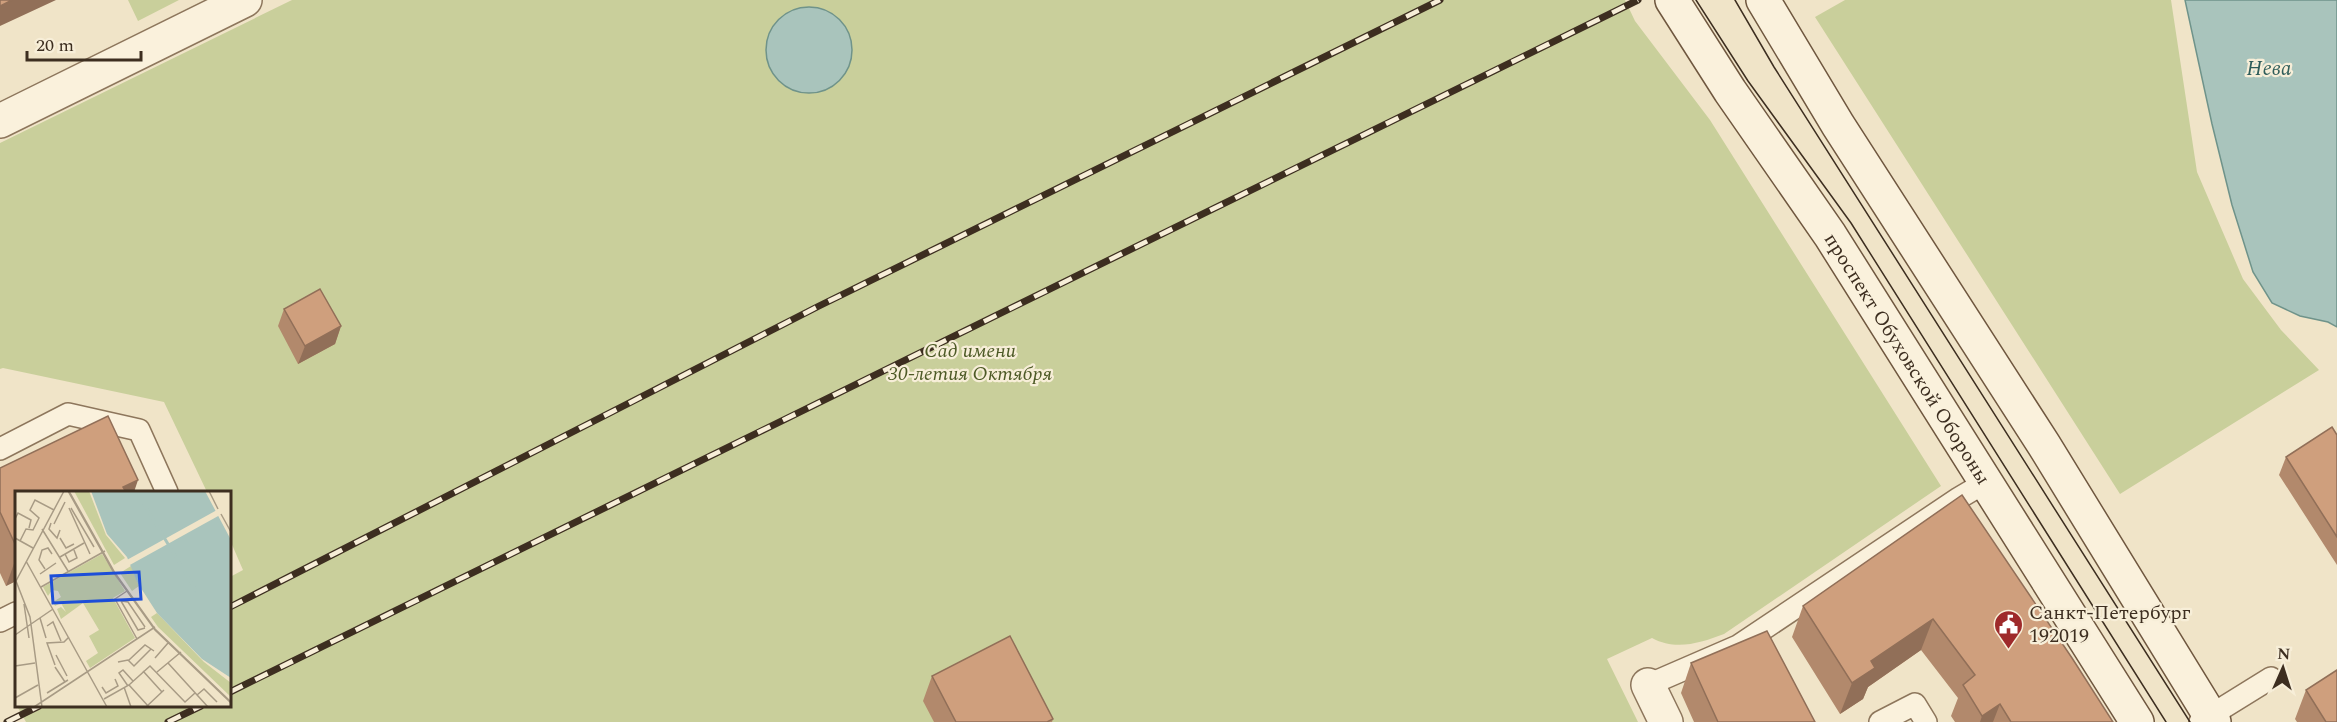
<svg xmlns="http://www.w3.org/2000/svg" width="2337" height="722" font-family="Spectral,serif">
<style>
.green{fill:#c9cf9b}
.water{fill:#a9c4bc;stroke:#6f938a;stroke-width:1.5}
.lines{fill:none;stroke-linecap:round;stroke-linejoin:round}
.lane-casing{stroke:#8d765c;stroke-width:24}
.street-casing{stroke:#8d765c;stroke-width:36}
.secondary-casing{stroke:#6f573f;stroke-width:36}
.lane{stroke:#faf1dc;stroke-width:21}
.street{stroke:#faf1dc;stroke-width:33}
.secondary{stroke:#faf1dc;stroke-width:33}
.tram{stroke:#3d2e20;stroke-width:1.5}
.rail-casing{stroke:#3d2e20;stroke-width:7}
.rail{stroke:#f7eed8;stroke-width:4.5;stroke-dasharray:14;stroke-linecap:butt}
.wall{fill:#b2896c}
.shaded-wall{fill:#916f58}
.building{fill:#cf9f7d;stroke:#916f58;stroke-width:1.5}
.labels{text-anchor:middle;stroke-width:4.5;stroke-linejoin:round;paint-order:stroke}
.park-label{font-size:20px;font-style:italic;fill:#4d5a26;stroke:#f7eed8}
.street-label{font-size:20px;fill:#3d2e20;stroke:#f7eed8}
.poi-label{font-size:20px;fill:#3d2e20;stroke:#f7eed8;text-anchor:start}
.water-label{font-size:21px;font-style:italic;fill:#2f5d5a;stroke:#f7eed8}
.inset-river{fill:none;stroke:#a9c4bc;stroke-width:3}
.inset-road{fill:none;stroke:#a89b85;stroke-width:1.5}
.view{fill:#1d4ed8;fill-opacity:0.15;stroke:#1d4ed8;stroke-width:3}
.inset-edge{fill:none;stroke:#3d2e20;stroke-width:3}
</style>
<rect width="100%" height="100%" fill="#f0e4c8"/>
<path class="green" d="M128,0H179L138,21Z
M292,0H1625L1635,21L1710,120L1941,486L1724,634C1700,643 1676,651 1652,638L1607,659L1638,722H26L17,706H230V577L243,570L230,540V492H207L164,402L3,368L0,369V143Z
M1845,0H2171L2197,172L2243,279L2281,330L2319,370L2120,494L1815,17Z"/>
<path class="water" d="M2185,0H2337V327L2328,322L2300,316L2272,303L2253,272L2232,205L2212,124Z
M766 50a43 43 0 1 1 86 0a43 43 0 1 1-86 0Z"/>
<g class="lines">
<defs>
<path id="lane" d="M0,449L68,414L139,430L167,492
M0,621L16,613
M1648,685L1738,646L1959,498L1986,482
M1880,722L1915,704L1926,722
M2200,722L2271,678"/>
<path id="street" d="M0,121L245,0
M1648,685L1666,722"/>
<g id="secondary">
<path id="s1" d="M1672,0L1730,91L1830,235L2137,722"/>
<path d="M1763,0L1838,125L2044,445L2214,722"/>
</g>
</defs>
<use href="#lane" class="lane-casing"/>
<use href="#street" class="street-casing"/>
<use href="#secondary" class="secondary-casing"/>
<use href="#lane" class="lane"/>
<use href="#street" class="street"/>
<use href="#secondary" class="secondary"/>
<path class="tram" d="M1696,0L1748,81L1851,223L2166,722
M1735,0L1774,67L2190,722"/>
<defs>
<path id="rail" d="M230,607L819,306L1440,0
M230,692L1638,0
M7,722L39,706
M168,722L201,706"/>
</defs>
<use href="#rail" class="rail-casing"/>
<use href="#rail" class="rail"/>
</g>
<path class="wall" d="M284,309L341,326L335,344L298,364L278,326Z
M2337,435V565L2279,475L2286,457Z
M0,468L16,492V581L6,586L0,573Z
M1962,495L2113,722H1955L1951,716L1958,698L1921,650L1868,687L1863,699L1840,714L1792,637L1803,606Z
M1691,663L1815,722H1694L1681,693Z
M932,676L1053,719L1052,722H934L923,701Z
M2306,690L2337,722H2297L2295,719Z"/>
<path class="shaded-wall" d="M12,0H56L0,26V6Z
M341,326L335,344L298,364L305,346Z
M138,480L134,492H122L123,487Z
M16,558V581L6,586Z
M1933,619L1921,650L1868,687L1863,699L1840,714L1852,683L1871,661Z
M2000,704L1993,722H1980L1982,716Z"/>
<path class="building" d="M0,0H12L0,6Z
M320,289L341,326L305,346L284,309Z
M108,416L138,480L123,487L126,492H16V546L0,512V468Z
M2332,427L2337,435V537L2286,457Z
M1962,495L2072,658L2113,722H2011L2000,704L1982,716L1963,685L1975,675L1933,619L1871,661L1875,668L1852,683L1803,606Z
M1767,631L1815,722H1718L1691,663Z
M1010,636L1053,719L1047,722H956L932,676Z
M2337,670V722H2326L2306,690Z"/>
<defs>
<symbol id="civic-pin" viewBox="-11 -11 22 30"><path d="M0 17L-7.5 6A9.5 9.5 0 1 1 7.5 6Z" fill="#9e2a2b" stroke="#f7eed8"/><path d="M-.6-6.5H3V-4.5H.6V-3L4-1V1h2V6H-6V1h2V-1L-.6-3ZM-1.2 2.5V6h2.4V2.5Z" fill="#fff"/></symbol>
</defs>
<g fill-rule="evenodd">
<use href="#civic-pin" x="1992" y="608" width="33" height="45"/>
</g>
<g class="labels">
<g class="park-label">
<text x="970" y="357">Сад имени<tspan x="970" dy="23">30-летия Октября</tspan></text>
</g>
<g class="street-label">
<text dy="7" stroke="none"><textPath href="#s1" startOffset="429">проспект Обуховской Обороны</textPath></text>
</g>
<g class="poi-label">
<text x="2029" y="619">Санкт-Петербург<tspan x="2029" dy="23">192019</tspan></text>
</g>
<g class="water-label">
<text x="2269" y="75">Нева</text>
</g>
</g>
<g transform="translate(15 491)">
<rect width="216" height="216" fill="#f0e4c8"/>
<path d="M59,0H74L91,44L110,67L99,74ZM87,63L110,100L98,107L120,147L75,177L71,170L83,162L74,145L84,139L68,112L46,128L42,118L46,116L51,121L46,112L40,115L38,111L46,106L43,100L37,99L33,105L28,96ZM116,75L124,95L117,100L105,82ZM142,122L189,171L216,192V206L143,136L136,126Z" fill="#c9cf9b"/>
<path d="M76,0H190L216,49V187L187,168L142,122L122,91L112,66L92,43Z" fill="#a9c4bc"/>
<path d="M202,19L205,24L113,75L110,70Z" fill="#f0e4c8"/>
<path class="inset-river" d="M121,0L182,101L216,135"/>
<path class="inset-road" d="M53,0L99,82L140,139L216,212M54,0L100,82L140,138L216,211M194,0L203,18M54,17L75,63M56,17L79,56M206,23L216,41M0,28L3,22L16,29L14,37M36,32L34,38L42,47L45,39M39,33L50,11M27,38L53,80M0,47L18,57M45,47L51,57L59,53M5,50L11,38L18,39L24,27L15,19L20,9L39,19M50,63L54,71L62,67L59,59M45,66L69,52M11,70L92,216M30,78L24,69L27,59L33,57L37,63M25,83L41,72M26,96L90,60M112,100L100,108L122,148M106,110L123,139L130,137M106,110L113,111L130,136M9,113L14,147M25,127L31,147M32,135L38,131L46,150M0,144L38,118M41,164L52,185M140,167L153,152M114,169L130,154L139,160M103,171L113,169L119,175L136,158M153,172L193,216M40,174L32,152L49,151L54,146M0,175L20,172M40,176L50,191M128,180L147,201M142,181L166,161M114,194L134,216M113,195L104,182L108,179L118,190M87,196L91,202L103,195L100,188M109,196L116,216M32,202L53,189M182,204L189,198L202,211M0,207L23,194M89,208L114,194L135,175L170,211L180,202M19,216L140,136M27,216L15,126L1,90L49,0M131,216L149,199"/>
<path class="view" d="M124,81L126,108L38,112L36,85Z"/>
<rect width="216" height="216" class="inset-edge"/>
</g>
<g transform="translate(2283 668) rotate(3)" stroke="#f7eed8" stroke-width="4.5" paint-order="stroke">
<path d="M0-4.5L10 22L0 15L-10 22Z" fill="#3d2e20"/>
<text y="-9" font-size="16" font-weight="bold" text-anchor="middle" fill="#3d2e20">N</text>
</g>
<path d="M27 51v9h114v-9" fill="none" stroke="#3d2e20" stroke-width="3"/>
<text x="36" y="51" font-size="18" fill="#3d2e20" stroke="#f7eed8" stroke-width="4.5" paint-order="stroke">20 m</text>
</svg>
